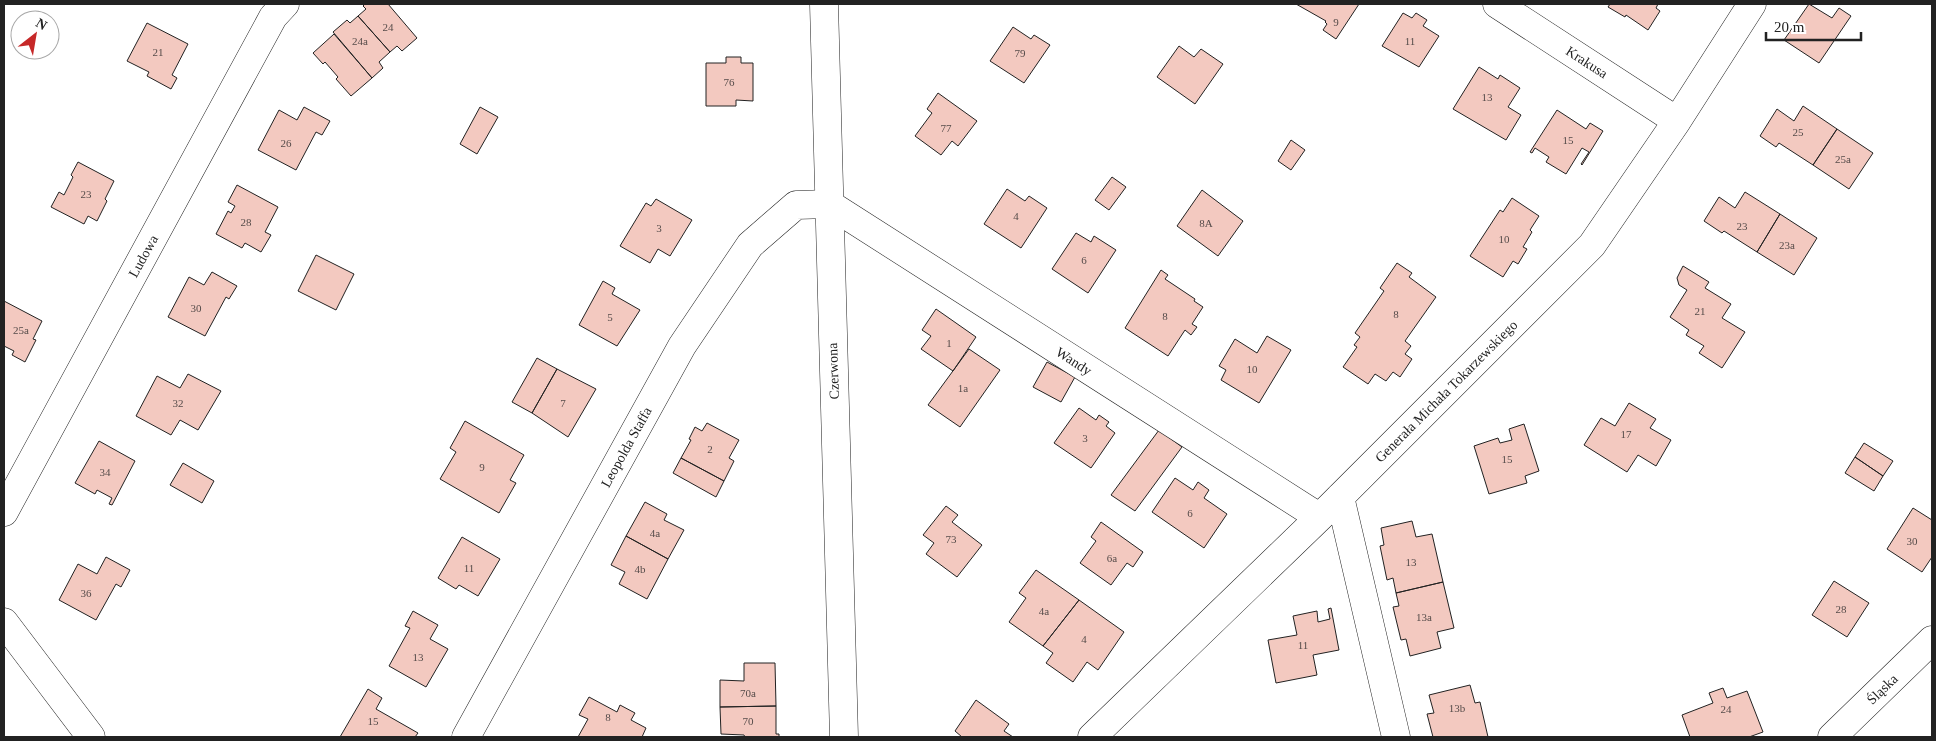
<svg xmlns="http://www.w3.org/2000/svg" width="1936" height="741" font-family="'Times New Roman',serif">
<style>
.building{fill:#f3c9c0;stroke:#222}
.lines{fill:none;stroke-linecap:round;stroke-linejoin:round}
.minor-casing{stroke:#222;stroke-width:29}
.secondary-casing{stroke:#222;stroke-width:29}
.minor{stroke:#fff;stroke-width:28}
.secondary{stroke:#fff;stroke-width:28}
.labels{text-anchor:middle;stroke-width:4;stroke-linejoin:round;paint-order:stroke}
.number-label{font-size:11px;fill:#564c4a}
.street-label{font-size:14px;fill:#222;stroke:#fff}
</style>
<rect width="100%" height="100%" fill="#fff"/>
<path class="building" d="M365,4H388L417,38L402,51L397,46L390,52L358,16L366,9L363,6Z
M1296,4H1359L1336,39L1323,30L1327,24L1325,22L1326,21Z
M1610,4H1658L1656,8L1660,11L1648,30L1626,15L1625,17L1608,7Z
M1809,4L1832,18L1839,8L1851,16L1819,63L1784,40Z
M1403,13L1412,18L1416,13L1427,20L1423,26L1439,36L1419,67L1382,46Z
M358,16L390,52L379,62L383,68L372,78L333,32L347,20L350,23Z
M147,23L188,44L172,75L177,78L171,89L147,76L149,72L127,61Z
M1013,27L1031,39L1034,35L1050,45L1024,83L990,61Z
M334,34L372,78L351,96L336,79L338,77L325,62L323,64L313,53Z
M1179,46L1194,57L1201,49L1223,64L1195,104L1157,77Z
M726,57H741V63H753V101L736,100V106H706V63H726Z
M1479,67L1498,79L1500,75L1520,88L1508,107L1521,115L1506,140L1453,109Z
M938,93L977,121L958,146L952,141L941,155L915,136L932,113L927,109Z
M1803,106L1837,129L1813,165L1779,143L1776,147L1760,136L1777,109L1794,121Z
M304,107L330,121L322,135L316,132L296,170L258,150L279,110L297,120Z
M480,107L498,117L477,154L460,144Z
M1557,110L1586,129L1590,123L1603,131L1582,165L1581,164L1589,152L1582,148L1566,174L1546,162L1549,157L1535,148L1532,153L1530,152Z
M1837,129L1873,153L1849,189L1813,165Z
M1291,140L1305,150L1291,170L1278,161Z
M78,162L114,181L105,199L107,201L97,221L88,216L84,224L51,207L59,192L64,195L73,177L71,175Z
M1112,177L1126,187L1109,210L1095,200Z
M237,185L278,207L265,232L271,235L261,252L245,243L242,248L216,234L228,211L231,213L235,206L228,202Z
M1007,189L1025,201L1029,196L1047,208L1021,248L984,224Z
M1202,190L1243,221L1218,256L1177,226Z
M1745,192L1780,214L1757,252L1724,231L1722,233L1704,221L1719,197L1735,208Z
M1512,198L1539,216L1530,230L1532,232L1523,247L1527,249L1518,264L1513,261L1503,277L1470,256L1500,210L1503,212Z
M656,199L692,220L670,256L658,249L650,263L620,246L646,203L651,206Z
M1780,214L1817,238L1794,275L1757,252Z
M1076,233L1091,242L1094,236L1116,250L1088,293L1052,269Z
M316,255L354,274L336,310L298,291Z
M1397,263L1412,273L1409,277L1436,297L1405,341L1411,346L1405,354L1412,359L1400,377L1393,372L1386,381L1375,374L1368,384L1343,367L1357,347L1354,345L1360,337L1355,333L1384,291L1380,288Z
M1683,266L1709,282L1705,288L1731,304L1722,318L1745,332L1722,368L1699,353L1704,346L1686,335L1689,330L1670,317L1687,290L1679,285L1677,278Z
M1161,270L1168,275L1165,279L1195,299L1194,301L1203,307L1192,324L1197,327L1191,335L1185,330L1168,356L1125,328Z
M212,272L237,286L229,299L226,297L205,336L168,317L189,277L204,285Z
M603,281L615,288L612,294L640,310L617,346L579,325Z
M4,301L42,321L33,339L36,340L25,362L12,355L14,351L4,346Z
M936,309L976,337L953,371L921,349L931,336L922,330Z
M1267,336L1291,350L1259,403L1221,380L1226,370L1219,366L1235,339L1257,353Z
M969,349L1000,370L960,427L928,405Z
M537,358L557,369L532,413L512,402Z
M1047,362L1075,377L1061,402L1033,387Z
M557,369L596,389L568,437L532,413Z
M188,374L221,391L198,430L180,420L171,435L136,416L157,376L180,388Z
M1629,403L1656,419L1650,428L1671,440L1656,466L1638,455L1627,472L1584,445L1601,418L1615,426Z
M1079,408L1096,420L1099,415L1109,422L1106,426L1115,433L1091,468L1054,443Z
M465,421L524,455L510,480L516,483L499,513L440,479L456,452L450,448Z
M707,423L739,440L729,458L734,461L724,481L681,458L691,440L689,439L695,427L702,431Z
M1524,424L1539,471L1525,476L1527,483L1489,494L1474,446L1498,438L1500,443L1512,440L1509,429Z
M1159,430L1182,447L1135,511L1111,495Z
M99,441L135,461L112,505L109,504L112,498L97,490L95,494L75,483Z
M1864,443L1893,461L1883,476L1855,457Z
M1855,457L1883,476L1874,491L1845,473Z
M681,458L724,481L716,497L673,473Z
M183,463L214,481L202,503L170,485Z
M1175,478L1193,490L1198,482L1209,490L1204,498L1227,514L1204,548L1152,512Z
M645,502L667,514L664,520L684,530L668,559L626,536Z
M946,506L958,515L952,522L982,545L957,577L926,554L934,543L923,535Z
M1913,508L1932,520V557L1922,572L1887,549Z
M1412,521L1416,537L1432,534L1443,582L1396,593L1393,578L1387,580L1380,546L1384,545L1381,528Z
M1101,522L1143,552L1133,567L1127,563L1111,585L1080,563L1096,541L1091,537Z
M626,536L668,559L647,599L619,584L625,572L611,565Z
M462,537L500,559L478,596L459,585L456,589L438,578Z
M106,557L130,570L121,587L116,584L96,620L59,600L78,564L97,574Z
M1036,570L1079,600L1043,646L1009,622L1026,598L1019,593Z
M1834,581L1869,603L1847,637L1812,615Z
M1443,582L1454,628L1437,632L1441,648L1410,656L1406,639L1401,640L1393,607L1399,606L1396,593Z
M1079,600L1124,632L1098,670L1087,662L1073,682L1046,663L1053,653L1043,646Z
M1331,608L1339,650L1313,655L1317,675L1276,683L1268,640L1297,635L1293,616L1317,611L1318,622L1330,619L1328,609Z
M413,611L438,625L430,639L448,649L426,687L389,666L410,628L405,626Z
M744,663H775L776,706L720,707V680L744,681Z
M1470,685L1475,703L1480,702L1488,737H1433L1427,714L1434,713L1429,695Z
M1723,688L1727,698L1747,691L1763,732L1749,737H1690L1682,715L1713,703L1709,693Z
M368,689L382,698L376,709L418,733L415,737H340Z
M589,697L617,712L620,705L635,713L631,720L646,728L642,737H578L588,719L579,715Z
M976,700L1009,724L1004,731L1013,737H962L955,731Z
M776,706V734H779V737H745L744,735L721,734L720,707Z"/>
<g class="lines">
<defs>
<path id="minor" d="M1497,4L1677,121
M1340,497L1396,737
M4,512L273,17L285,4
M4,622L91,737
M466,737L682,346L750,245L796,205L829,204L1319,517
M1092,737L1325,512L1592,245L1677,121L1752,4
M1832,737L1932,640"/>
<path id="secondary" d="M824,4L844,737"/>
</defs>
<use href="#minor" class="minor-casing"/>
<use href="#secondary" class="secondary-casing"/>
<use href="#minor" class="minor"/>
<use href="#secondary" class="secondary"/>
</g>
<g class="labels">
<g class="number-label">
<text x="1336" y="26">9</text>
<text x="388" y="31">24</text>
<text x="360" y="45">24a</text>
<text x="1410" y="45">11</text>
<text x="158" y="56">21</text>
<text x="1020" y="57">79</text>
<text x="729" y="86">76</text>
<text x="1487" y="101">13</text>
<text x="946" y="132">77</text>
<text x="1798" y="136">25</text>
<text x="1568" y="144">15</text>
<text x="286" y="147">26</text>
<text x="1843" y="163">25a</text>
<text x="86" y="198">23</text>
<text x="1016" y="220">4</text>
<text x="246" y="226">28</text>
<text x="1206" y="227">8A</text>
<text x="1742" y="230">23</text>
<text x="659" y="232">3</text>
<text x="1504" y="243">10</text>
<text x="1787" y="249">23a</text>
<text x="1084" y="264">6</text>
<text x="196" y="312">30</text>
<text x="1700" y="315">21</text>
<text x="1396" y="318">8</text>
<text x="1165" y="320">8</text>
<text x="610" y="321">5</text>
<text x="21" y="334">25a</text>
<text x="949" y="347">1</text>
<text x="1252" y="373">10</text>
<text x="963" y="392">1a</text>
<text x="178" y="407">32</text>
<text x="563" y="407">7</text>
<text x="1626" y="438">17</text>
<text x="1085" y="442">3</text>
<text x="710" y="453">2</text>
<text x="1507" y="463">15</text>
<text x="482" y="471">9</text>
<text x="105" y="476">34</text>
<text x="1190" y="517">6</text>
<text x="655" y="537">4a</text>
<text x="951" y="543">73</text>
<text x="1912" y="545">30</text>
<text x="1112" y="562">6a</text>
<text x="1411" y="566">13</text>
<text x="469" y="572">11</text>
<text x="640" y="573">4b</text>
<text x="86" y="597">36</text>
<text x="1841" y="613">28</text>
<text x="1044" y="615">4a</text>
<text x="1424" y="621">13a</text>
<text x="1084" y="643">4</text>
<text x="1303" y="649">11</text>
<text x="418" y="661">13</text>
<text x="748" y="697">70a</text>
<text x="1457" y="712">13b</text>
<text x="1726" y="713">24</text>
<text x="608" y="721">8</text>
<text x="373" y="725">15</text>
<text x="748" y="725">70</text>
</g>
<g class="street-label">
<text transform="translate(1587 62) rotate(33)" y="5">Krakusa</text>
<text transform="translate(143 256) rotate(-61)" y="5">Ludowa</text>
<text transform="translate(1074 361) rotate(33)" y="5">Wandy</text>
<text transform="translate(833 371) rotate(-92)" y="5">Czerwona</text>
<text transform="translate(1446 391) rotate(-45)" y="5">Generała Michała Tokarzewskiego</text>
<text transform="translate(626 447) rotate(-61)" y="5">Leopolda Staffa</text>
<text transform="translate(1882 689) rotate(-44)" y="5">Śląska</text>
</g>
</g>
<rect width="1936" height="741" fill="none" stroke="#222222" stroke-width="10"/>
<g transform="translate(35 35) rotate(31)"><circle r="24" fill="#ffffff" stroke="#a7a7a7"/>
<path d="M0-4L9 19L0 12L-9 19Z" fill="#c62828"/>
<text y="-8" font-size="14" font-weight="bold" text-anchor="middle" fill="#222222">N</text>
</g>
<path d="M1766 32v8h95v-8" fill="none" stroke="#222222" stroke-width="2.5"/>
<text x="1774" y="32" font-size="15" fill="#222222" stroke="#ffffff" stroke-width="4" paint-order="stroke">20 m</text>
</svg>
